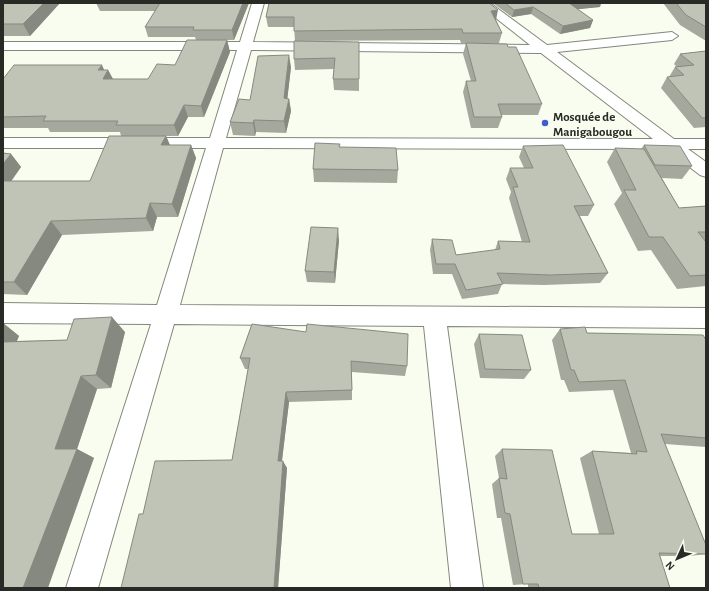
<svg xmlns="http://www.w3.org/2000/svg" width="709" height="591" font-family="'Alegreya Sans',sans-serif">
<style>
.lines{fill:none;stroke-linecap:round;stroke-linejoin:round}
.minor-casing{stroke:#84877b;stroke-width:2}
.minor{fill:#fff;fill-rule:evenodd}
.wall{fill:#a5a99d}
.shaded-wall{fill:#868980}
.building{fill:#c0c4b7;stroke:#868980}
.poi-dot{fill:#425bcf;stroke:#f9fdf0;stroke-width:1.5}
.labels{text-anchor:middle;stroke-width:3;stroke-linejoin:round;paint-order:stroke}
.far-poi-label{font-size:13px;font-weight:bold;fill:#292a26;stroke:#f9fdf0;text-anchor:start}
</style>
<rect width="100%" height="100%" fill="#f9fdf0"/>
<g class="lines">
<defs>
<path id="minor" d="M252,3H264L253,42L530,45L477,3H490L547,45L672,32L678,36L672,40L557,52L674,139H706V149H688L706,162V177L700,175L666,149L223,148L180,305L706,308V328L447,326L483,588H451L424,326L174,324L98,588H66L151,324L3,323V303L157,305L206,148H3V138H210L237,50H3V42H240ZM251,50L541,53L653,139L226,138Z"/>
</defs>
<use href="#minor" class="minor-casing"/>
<use href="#minor" class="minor"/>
</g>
<path class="wall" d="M3,3H60L30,36H3Z
M96,3H249L234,40H227L230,52L204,117H188L178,136H166L170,145H191L196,158L178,217H157L153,231L62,235L27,295L3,294V153L11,154L21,167L11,181H90L121,136L120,132H50L48,128H3V79L108,70L113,79H148L175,65L196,40L195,37H148L145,27L155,11H100Z
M269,3L496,20L502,33L499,43H461L460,40L297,41L359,42V91L334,90L333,79L334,69L295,70L294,59L295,41L294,27H268L266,17Z
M494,3H601L600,7L577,9L593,20L590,28L560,34L531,14L512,17L494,4Z
M663,3H706V41L680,25Z
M466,43L542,104L538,115H501L502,117L498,128H471L463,92L466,81H471L463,54Z
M706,51V127L694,128L661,88L667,77H669L675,67H677L674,64L680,54Z
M291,67L287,99H289L291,111L286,133L256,132L255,136L233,135L230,122L250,100Z
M644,145L692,166L682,179L662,178L679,208L706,206V286L677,289L651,250L638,251L614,204L622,193L607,162L615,148L641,149Z
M523,146L594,205L588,216H580L608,273L600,283L544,285L502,284L498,294L462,299L452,274H433L430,250L432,239L456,255L495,250L498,241L522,242L509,198L511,192L506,179L510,168H524L519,157Z
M340,147L398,170L397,183L314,182L313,169Z
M339,240L335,283L307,282L305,271Z
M3,323L19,336L17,341L67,340L125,332L111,388L97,389L77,449L94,458L3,588Z
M252,324L407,366L405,376L352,372V400L289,402L282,461L287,468L278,588L143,514L232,460L248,369H245L240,358Z
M560,329L587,333L706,340V447L665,444L706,545V554L690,556H660L670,588H528V584L513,585L501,518H497L492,484L499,478L495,456L502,449L572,534H599L580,458L592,451L631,453L613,390L569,392L564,380H561L552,340Z
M479,334L531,370L524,379L480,378L474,344Z"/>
<path class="shaded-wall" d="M44,3H60L30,36L23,24Z
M243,3H249L234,40L232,30Z
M564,3H601L600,7L561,11Z
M533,7L531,14L512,17L514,10Z
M498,10L496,20L489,21L491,11Z
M593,20L590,28L560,34L563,26Z
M227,40L230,52L204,117L201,106Z
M289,55L291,67L286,111L284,98Z
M102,65L106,74L108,70L114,81L109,90L98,70Z
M289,99L291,111L286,133L284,121Z
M184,105L188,117L178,136L174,125Z
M254,120L256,132L255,136L253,123Z
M166,136L172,150L161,145Z
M191,145L196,158L178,217L172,204Z
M11,154L21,167L3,193V164Z
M150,203L157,217L153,231L146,218Z
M51,221L62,235L27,295L14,282Z
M338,228L339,240L335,283L334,272Z
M112,317L125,332L111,388L96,375Z
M3,323L19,336L10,356L3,351Z
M81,376L97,389L77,449L94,458L48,588H23L55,449Z
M286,392L289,402L281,468L278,461Z
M283,461L287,468L278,588H274Z"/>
<path class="building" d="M3,3H44L23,24H3Z
M160,3H243L232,30H193L194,27H145Z
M269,3H489L498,10L491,11L502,33H463L462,29L294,31V17H266Z
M505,3H569L593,20L563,26L533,7L514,10Z
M676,3H706V27L686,15Z
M187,40H227L201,106L184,105L174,125H116L118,121H43L46,116L3,117V79L14,65H102L98,70H108L103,79H148L157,64L175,65Z
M294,41L359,42V79H333L335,58L294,59Z
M466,43L507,44L508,47H516L542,104H498L502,117H474L466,81H476Z
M706,51V118H702L667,77L684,75L675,67L694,65L680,54Z
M289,55L284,98L289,99L284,121L254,120L253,123L230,122L239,99L250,100L258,56Z
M109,136H166L161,145H191L172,204L150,203L146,218L51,221L14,282H3V181H90Z
M315,143L340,144L339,147L396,148L398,170L313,169Z
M563,145L594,205L574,206L608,273L550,275L497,273L503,284L466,290L455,264H436L432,239L452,240L456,255L500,249L498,241L530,242L513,187H518L510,168H533L523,146Z
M644,145L680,146L692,166L655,165Z
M615,148L644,149L679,208L706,206V232H698L706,242V275L690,276L663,237H649L624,190H636Z
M3,153L11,154L3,164Z
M311,227L338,228L334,272L305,271Z
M112,317L96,375L81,376L55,449H77L23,588H3V342L67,340L74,319Z
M252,324L306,332L307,324L408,334L407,366L351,361L352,390L286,392L278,461H283L274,588H121L139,514H143L155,461L232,460L250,358H240Z
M585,327L587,333L703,335L706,340V438L661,434L706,545V554L659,553L670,588H539L538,584H523L510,514L505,513L499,478L507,479L502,449L552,450L572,534H614L592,451L637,454L636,451L647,452L625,380L579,382L574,370H571L560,329Z
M479,334L522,335L531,370L485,369Z"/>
<circle class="poi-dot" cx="545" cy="123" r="4"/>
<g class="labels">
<g class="far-poi-label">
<text x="553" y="121">Mosquée de<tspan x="553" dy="15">Manigabougou</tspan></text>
</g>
</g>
<rect width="709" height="591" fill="none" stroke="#292a26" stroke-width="8"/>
<g transform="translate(677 559) rotate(226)" stroke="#f9fdf0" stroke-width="3" paint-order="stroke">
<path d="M0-3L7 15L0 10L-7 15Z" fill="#292a26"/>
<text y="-6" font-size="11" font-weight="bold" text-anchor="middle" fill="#292a26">N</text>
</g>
</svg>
